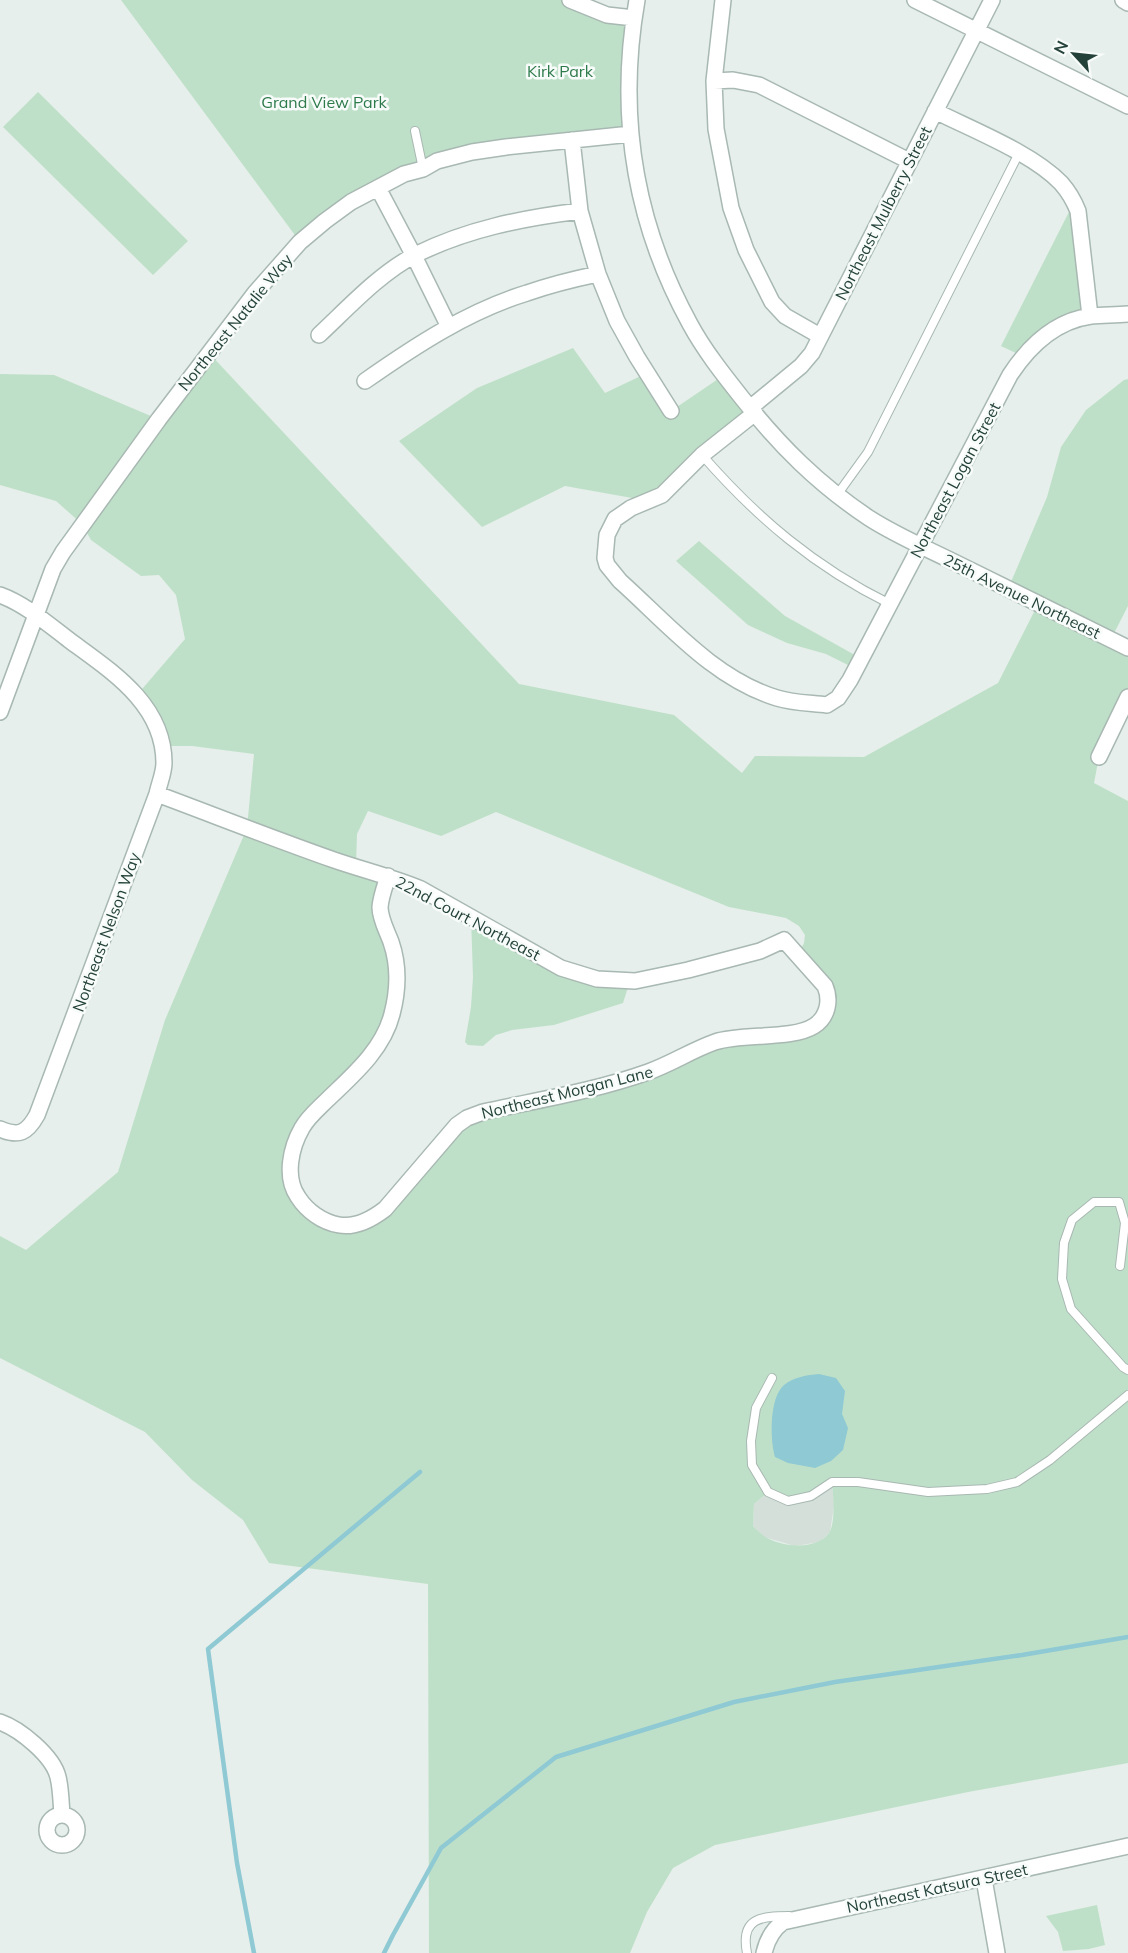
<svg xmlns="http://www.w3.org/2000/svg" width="1128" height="1953" font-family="Mulish,sans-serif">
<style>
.built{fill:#d4dfda}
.green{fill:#bfe0c8;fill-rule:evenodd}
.water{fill:#8ec9d4}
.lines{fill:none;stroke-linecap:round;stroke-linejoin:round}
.stream{stroke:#8ec9d4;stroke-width:4.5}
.service-casing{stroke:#a8b8b2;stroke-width:10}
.minor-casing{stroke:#a8b8b2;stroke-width:18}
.service{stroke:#fff;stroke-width:8}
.minor{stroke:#fff;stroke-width:15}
.labels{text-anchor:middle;stroke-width:5;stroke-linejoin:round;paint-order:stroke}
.park-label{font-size:16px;fill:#2d7a4b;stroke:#f7fbf9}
.street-label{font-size:16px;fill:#24423a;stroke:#f7fbf9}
</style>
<rect width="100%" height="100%" fill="#e6efeb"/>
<path class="built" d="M832,1482L834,1506L830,1532L820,1542L795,1546L764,1537L753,1526L754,1504L768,1492Z"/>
<path class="green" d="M121,0H570L634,18L631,134L506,147L404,174L300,242Z
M38,92L188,241L153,275L3,127Z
M1074,202L1090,316L1022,356L1001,346Z
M573,348L605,393L647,373L671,411L724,375L750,408L649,501L565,486L482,527L399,441L477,388Z
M209,353L519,684L674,715L742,773L755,756L864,757L998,683L1038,604L1008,589L1047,497L1061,447L1086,410L1124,380L1128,379V606L1111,639L1128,648V697L1099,757L1094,783L1128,801V1763L968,1792L715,1845L673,1868L647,1912L630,1953H429L428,1584L269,1563L243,1520L192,1480L145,1432L0,1358V1236L26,1250L118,1172L165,1020L247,828L254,754L192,746H163L137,695L185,639L176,595L159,575L141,576L91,540L82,524L56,501L0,485V374L54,375L158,419ZM368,811L441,836L496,812L729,907L786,918L799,926L805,935L804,943L798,955L828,1004L801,1031L715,1042L620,1081L457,1125L372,1219L326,1221L291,1185L302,1127L390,1022L391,944L382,898L388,876L356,866L357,834ZM832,1482C833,1495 836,1522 829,1533C816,1551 780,1547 764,1536C760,1533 756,1529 753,1526L754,1504L767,1493L788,1501L811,1496Z
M699,541L785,616L862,659L856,669L826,654L787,643L748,625L676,561Z
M471,917L561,968L630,981L623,1003L554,1025L512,1030L496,1035L483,1046L468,1045L465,1042L471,1007L473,977Z
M1097,1905L1105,1945L1089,1949L1063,1951L1058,1932L1046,1916Z"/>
<path class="water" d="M819,1374L836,1378L845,1391L842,1414L848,1428L843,1450L831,1461L815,1468L788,1463L775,1457C770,1440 769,1398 784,1385C794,1377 807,1375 819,1374Z"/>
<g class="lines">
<path class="stream" d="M254,1953L237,1863L208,1649L420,1472
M384,1953L393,1935L441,1848L556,1757L734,1702L835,1682L1022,1655L1128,1637"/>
<defs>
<path id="service" d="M415,131L423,169
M702,455C757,518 815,567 890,604
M837,495L868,452L1019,153
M1120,1266L1125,1223L1119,1202H1094L1072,1220L1064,1243L1062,1279L1071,1309L1123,1367L1128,1370
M772,1378L756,1408L751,1441L752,1465L768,1492L788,1501L811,1496L832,1482H858L928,1492L987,1489L1017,1482L1050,1460L1128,1395
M747,1953C740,1918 761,1916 789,1916"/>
<path id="minor" d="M570,0L607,15L634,18
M637,0C617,114 634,222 690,324C704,350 723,374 742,398C780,446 818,484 869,518C897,536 928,549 958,564C1014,592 1071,620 1128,648
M723,0L714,81L716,129L731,208L746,250L772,302L785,316L820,336
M915,0L1128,106
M1123,0L1128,3
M714,81L733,80L759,85L909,161
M935,111C973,130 1032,153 1061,183C1069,192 1074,201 1078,211L1090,316
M572,140L580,211L598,274L617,321L637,357L671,411
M378,188L414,256L449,327
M319,335C348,308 380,273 415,255C467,229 523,218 580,211
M365,381C415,346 468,311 527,293C550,285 574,279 598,274
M750,408L801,366L812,353L992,0
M755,413L702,455L662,495L631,508L615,519L607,535L605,558L607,565L620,581C668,624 714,679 777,698C793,703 811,703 827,705L838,698L850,680L1010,375C1029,346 1055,321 1091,316C1103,315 1116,315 1128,314
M0,595C25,604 48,624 69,640C111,671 164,704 164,763C164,773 159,784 157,794L37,1115C27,1133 19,1137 0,1129
M0,712L53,569L63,552L159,419L255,293L300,242L325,221L351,202L404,174L423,169L437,161L472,152L506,147L631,134
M1099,757L1128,697
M157,794C216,816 274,839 334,860C363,870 392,877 421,889L561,968L597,979L635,981L688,970L760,951L784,940L825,986C831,1000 828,1017 814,1026C792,1040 742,1033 715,1042C692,1050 671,1064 648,1072C595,1091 538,1100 483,1112L467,1118L457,1125L385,1209C372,1219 355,1228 339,1225C322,1222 307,1211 298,1197C284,1177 291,1147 302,1128C308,1117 318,1109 327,1100C352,1076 383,1050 392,1014C398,991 399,965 391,942C387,931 380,919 380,907C381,896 385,886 388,876
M0,1722C20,1729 53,1756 58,1777C61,1789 61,1803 62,1815
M47 1830a15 15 0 1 1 30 0a15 15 0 1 1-30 0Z
M984,1879L997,1953
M764,1953C767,1940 772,1930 783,1922L1128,1846"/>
</defs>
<use href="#service" class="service-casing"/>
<use href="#minor" class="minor-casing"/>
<use href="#service" class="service"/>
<use href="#minor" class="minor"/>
</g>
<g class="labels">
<g class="park-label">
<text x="560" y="77">Kirk Park</text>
<text x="324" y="108">Grand View Park</text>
</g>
<g class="street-label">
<text transform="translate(883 213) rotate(-63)" y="6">Northeast Mulberry Street</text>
<text transform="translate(235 322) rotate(-51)" y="6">Northeast Natalie Way</text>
<text transform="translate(955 480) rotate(-62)" y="6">Northeast Logan Street</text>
<text transform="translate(1022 596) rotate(26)" y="6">25th Avenue Northeast</text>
<text transform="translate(468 918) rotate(28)" y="6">22nd Court Northeast</text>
<text transform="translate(106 932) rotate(-70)" y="6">Northeast Nelson Way</text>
<text transform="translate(567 1092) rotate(-14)" y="6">Northeast Morgan Lane</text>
<text transform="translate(937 1888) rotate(-12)" y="6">Northeast Katsura Street</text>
</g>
</g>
<g transform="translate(1074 54) rotate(297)" stroke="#f7fbf9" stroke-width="4.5" paint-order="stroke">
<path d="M0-4.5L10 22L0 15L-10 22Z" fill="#24423a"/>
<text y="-9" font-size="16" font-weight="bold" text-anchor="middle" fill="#24423a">N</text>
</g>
</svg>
